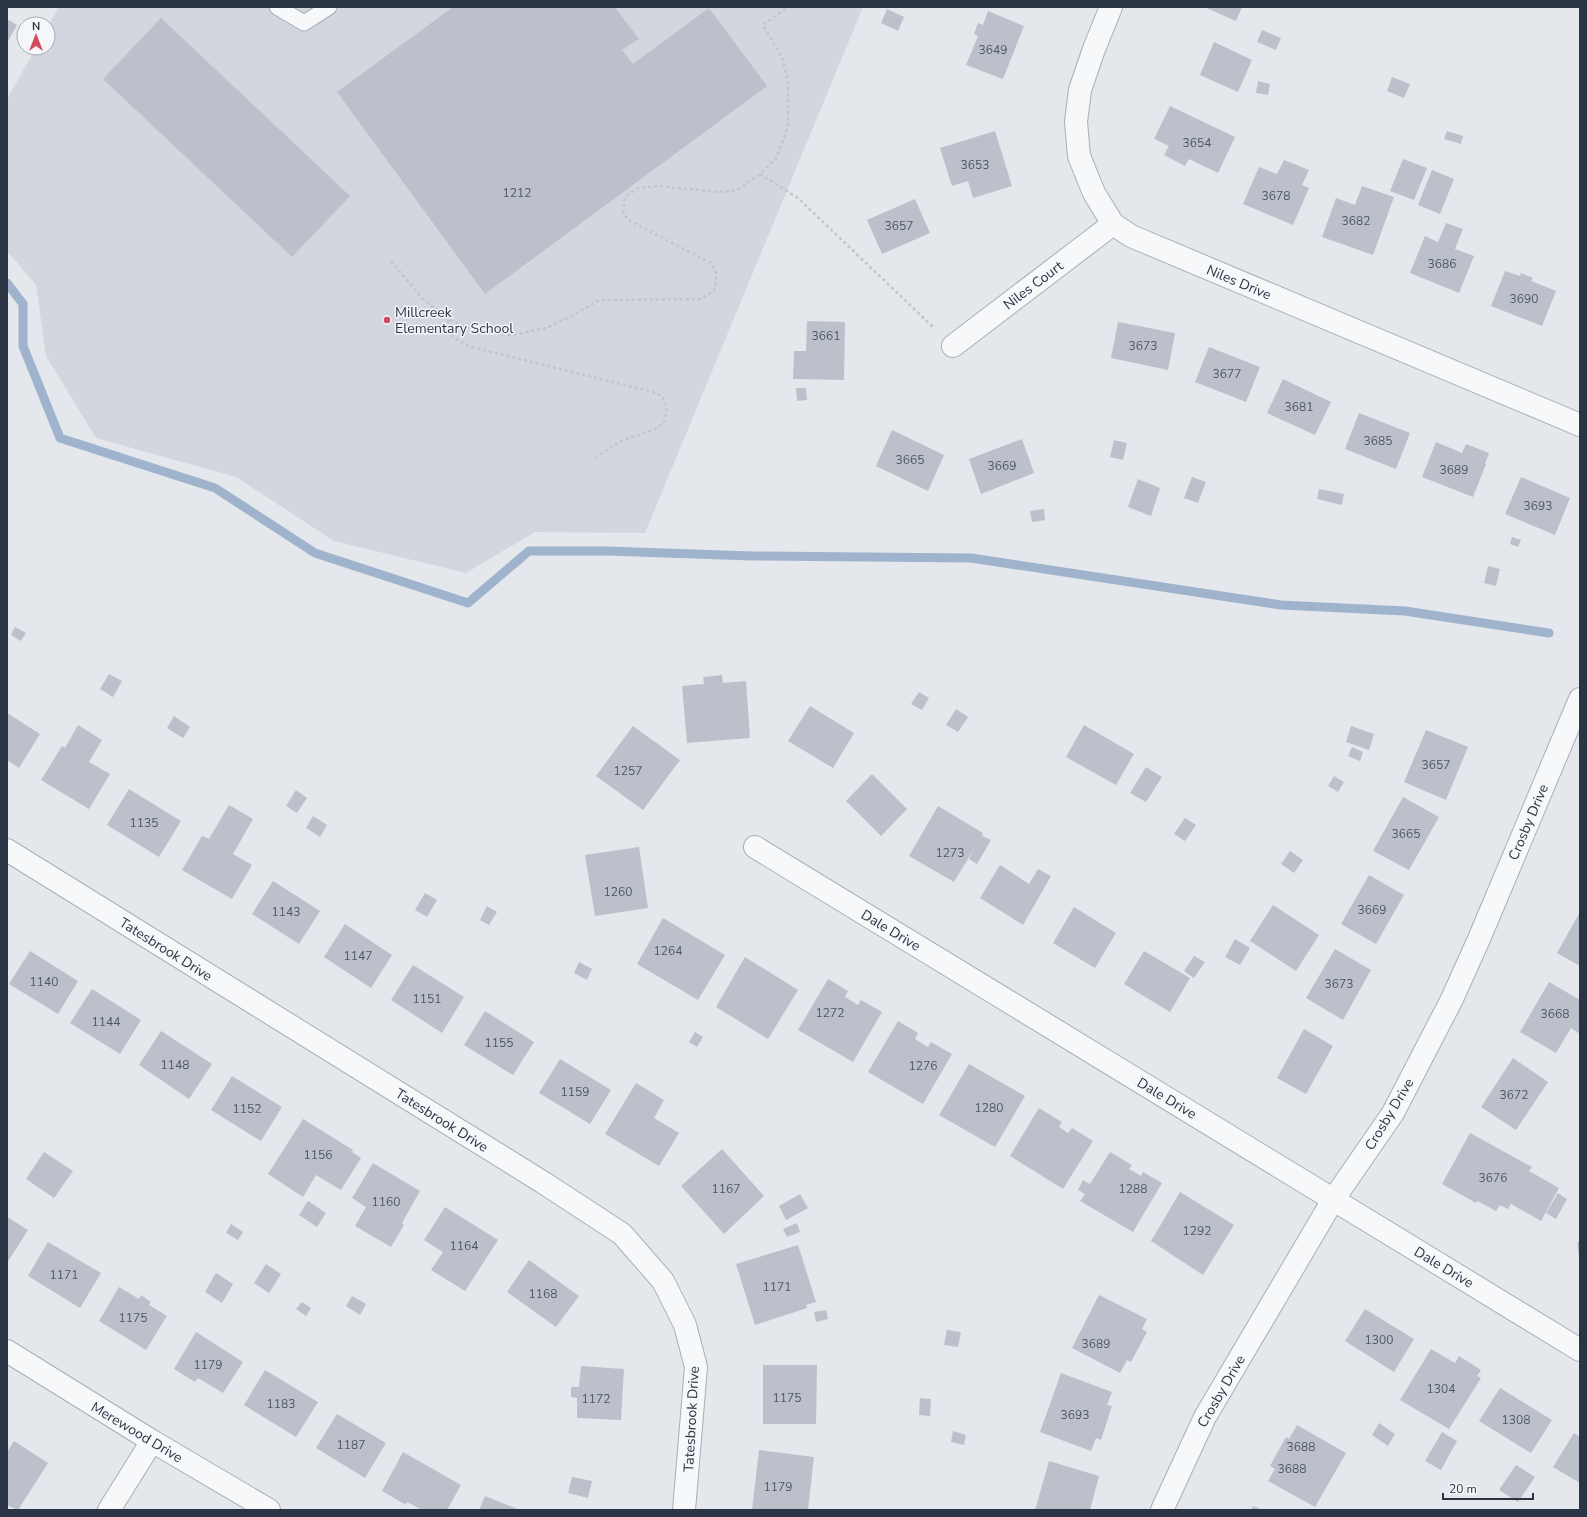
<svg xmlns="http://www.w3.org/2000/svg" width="1587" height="1517" font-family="'Nunito Sans',sans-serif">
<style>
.built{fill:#d2d6de}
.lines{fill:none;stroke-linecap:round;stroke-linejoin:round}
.stream{stroke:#9fb4cc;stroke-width:9}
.building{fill:#bbc0ca}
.lane-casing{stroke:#a9aeb7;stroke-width:17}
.street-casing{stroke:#a9aeb7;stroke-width:24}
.path{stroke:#c2c5cb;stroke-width:2.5;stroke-dasharray:3 3;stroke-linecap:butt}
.lane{stroke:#f7f8fa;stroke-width:15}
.street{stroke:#f7f8fa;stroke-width:22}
.poi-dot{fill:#d1495b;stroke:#f4f6f9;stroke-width:1.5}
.labels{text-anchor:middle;stroke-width:3;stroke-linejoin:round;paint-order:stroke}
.number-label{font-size:12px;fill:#4f5766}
.street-label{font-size:14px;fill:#2b3445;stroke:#f4f6f9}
.poi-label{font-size:14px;fill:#2b3445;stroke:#f4f6f9;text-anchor:start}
</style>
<rect width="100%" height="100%" fill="#e4e7ec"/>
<path class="built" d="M59,7H863L645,533L535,532L466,573L334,541L236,477L96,438L46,356L36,285L7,251V99L36,48H48V26Z"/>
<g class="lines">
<path class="stream" d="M7,283L23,304V346L60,438L215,488L315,553L468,603L529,551H607L752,556L971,558L1281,605L1405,611L1549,633"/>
</g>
<path class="building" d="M453,7H618L616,9L639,39L622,50L633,64L709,8L767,86L485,294L337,92Z
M1204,7H1242L1236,21Z
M887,9L904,17L898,31L881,23Z
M988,11L1024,26L1003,79L966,65L978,36L974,34L978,23L983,25Z
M161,18L350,196L292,257L103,79Z
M7,19L17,25L7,43Z
M1262,30L1281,38L1276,50L1257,42Z
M1214,42L1252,60L1238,92L1200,75Z
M1392,77L1410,84L1404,98L1387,91Z
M1258,81L1270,84L1268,95L1256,93Z
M1170,106L1235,137L1218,173L1189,159L1185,166L1164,155L1169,146L1154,139Z
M995,131L1012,186L973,198L968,181L952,186L940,148Z
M1447,131L1463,136L1461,144L1444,139Z
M1403,159L1427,168L1414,200L1390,191Z
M1284,160L1309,170L1302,185L1309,188L1293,225L1243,204L1259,167L1277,174Z
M1432,170L1454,179L1440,214L1418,205Z
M1362,186L1394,197L1373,255L1322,237L1336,198L1355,205Z
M915,199L930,233L882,254L867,220Z
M1446,223L1463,229L1455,249L1474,256L1459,293L1410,273L1425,236L1438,242Z
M1505,271L1520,276L1521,273L1533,278L1531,281L1556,291L1542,326L1491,306Z
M807,321L845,322L844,380L793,379L794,351H806Z
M1118,322L1175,333L1168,370L1111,358Z
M1209,347L1260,367L1246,402L1195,382Z
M1283,379L1331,402L1315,435L1267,413Z
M796,388H806L807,400L797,401Z
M1359,413L1410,433L1396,469L1345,449Z
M892,430L944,455L928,491L876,466Z
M1022,439L1034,473L981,494L969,459Z
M1114,440L1127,443L1123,460L1110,457Z
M1436,442L1462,453L1466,444L1489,453L1485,464H1486L1473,497L1422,477Z
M1192,477L1206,482L1198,503L1184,498Z
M1521,477L1570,498L1555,535L1505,514Z
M1138,479L1160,488L1151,516L1128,507Z
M1319,489L1344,494L1342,505L1317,499Z
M1044,509L1045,520L1032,522L1030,511Z
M1512,537L1521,540L1518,547L1510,544Z
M1488,566L1500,569L1496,586L1484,583Z
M15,627L26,633L21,641L11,635Z
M109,674L122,681L113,697L100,689Z
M722,675L723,683L746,681L750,738L687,743L682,686L704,684L703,677Z
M919,692L929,698L922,710L911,704Z
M810,706L854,733L833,768L788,741Z
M956,709L968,717L958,732L946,725Z
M7,713L40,734L19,768L7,760Z
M174,716L190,727L183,738L167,728Z
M78,725L102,740L89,762L110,774L89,809L41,780L62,746L65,748Z
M1084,725L1134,754L1116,785L1066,757Z
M633,726L680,760L643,810L596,776Z
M1351,726L1374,734L1369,750L1346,742Z
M1426,730L1468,747L1446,800L1404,782Z
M1352,747L1363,752L1360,761L1348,756Z
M1146,767L1162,777L1146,802L1130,793Z
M872,774L907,809L881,836L846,801Z
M1334,776L1344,782L1338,792L1328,786Z
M129,789L181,821L159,857L107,825Z
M296,790L307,798L297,813L286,806Z
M1403,797L1439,817L1409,870L1373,851Z
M229,805L253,819L233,854L252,865L232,899L182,870L202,836L209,839Z
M938,806L983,833L982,836L991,840L977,864L969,859L974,849L954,882L909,856Z
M313,816L327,825L320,837L306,828Z
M1185,818L1196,825L1185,841L1174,834Z
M639,847L648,908L595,916L585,855Z
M1290,851L1303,860L1294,873L1281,864Z
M1000,865L1029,884L1038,869L1051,876L1023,925L980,898Z
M1369,875L1404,895L1376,944L1341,924Z
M273,881L320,911L299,944L252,914Z
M425,893L437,900L427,917L415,910Z
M1273,905L1319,935L1296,971L1250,941Z
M487,906L497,912L489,925L480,920Z
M1074,907L1116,933L1095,968L1053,943Z
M1580,912V966L1557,953Z
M663,918L725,955L698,1000L637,964Z
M345,924L392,955L371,988L324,957Z
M1235,939L1250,948L1240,965L1225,957Z
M1335,949L1371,970L1343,1020L1306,998Z
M30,951L78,981L58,1014L9,984Z
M1144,951L1190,978L1170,1012L1124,984Z
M1194,956L1205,962L1194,978L1184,971Z
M745,957L798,990L768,1039L716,1007Z
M579,962L592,969L587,980L574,973Z
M413,965L464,997L442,1033L391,1000Z
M828,979L848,991L845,997L858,1005L861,1000L882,1012L853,1062L798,1030Z
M1549,982L1580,1000V1034L1571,1028L1556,1053L1520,1032Z
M92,989L141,1020L120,1054L70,1023Z
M485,1011L534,1042L513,1075L464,1045Z
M898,1021L918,1033L915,1039L928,1047L931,1042L952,1054L923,1104L868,1072Z
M1304,1029L1333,1046L1306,1094L1277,1078Z
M161,1031L212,1064L189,1099L139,1065Z
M695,1032L703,1037L697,1047L689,1042Z
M1513,1058L1548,1082L1516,1130L1481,1107Z
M560,1059L611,1090L590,1124L539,1093Z
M969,1064L1025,1096L995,1147L939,1115Z
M232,1076L282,1107L261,1141L211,1110Z
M636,1083L664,1100L654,1118L679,1133L659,1166L605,1134Z
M1039,1108L1062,1122L1059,1127L1068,1133L1072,1128L1093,1141L1063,1189L1010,1156Z
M303,1119L353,1150L352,1152L361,1158L341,1190L316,1175L303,1197L268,1174Z
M1470,1133L1532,1167L1529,1171L1559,1188L1541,1221L1511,1204L1508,1209L1500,1205L1496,1211L1477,1201L1476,1203L1442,1184Z
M722,1149L764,1196L724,1234L681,1186Z
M44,1152L73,1171L54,1198L26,1179Z
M1110,1152L1132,1165L1129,1169L1141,1176L1143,1172L1162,1183L1133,1232L1080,1201L1085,1194L1078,1190L1083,1180L1090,1184Z
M373,1163L420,1191L402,1223L404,1225L391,1247L355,1226L366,1207L352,1198Z
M1180,1192L1234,1225L1203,1275L1151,1241Z
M1558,1193L1567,1199L1556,1219L1546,1213Z
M800,1194L808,1208L786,1220L779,1206Z
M308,1201L326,1213L317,1227L299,1215Z
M445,1207L498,1240L465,1291L431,1270L443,1252L424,1240Z
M7,1217L28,1230L7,1263Z
M797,1223L800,1232L787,1237L783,1229Z
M231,1224L243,1232L238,1240L226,1233Z
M48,1242L101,1273L80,1308L28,1276Z
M1577,1242H1580V1256H1579Z
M798,1245L816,1302L806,1305L807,1308L755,1325L736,1264Z
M529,1260L579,1296L556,1327L507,1292Z
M266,1264L281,1274L269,1293L254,1283Z
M216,1273L233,1284L222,1303L205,1292Z
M119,1287L139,1299L141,1295L151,1302L149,1305L167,1316L146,1350L99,1321Z
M1099,1295L1147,1319L1142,1329L1147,1332L1131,1362L1127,1360L1120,1373L1072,1348Z
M352,1296L366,1304L360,1315L346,1306Z
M302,1302L311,1308L306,1316L296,1309Z
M1365,1309L1414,1339L1394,1372L1345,1341Z
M826,1310L828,1319L816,1322L814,1312Z
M947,1330L961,1332L958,1347L944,1345Z
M196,1332L243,1362L223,1393L198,1378L195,1382L174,1369Z
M1431,1349L1455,1363L1459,1356L1481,1370L1477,1376L1481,1378L1449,1429L1400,1400Z
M763,1365H817L816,1424H763Z
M581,1366L624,1369L621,1420L577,1418V1398L571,1397V1387H579Z
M265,1370L318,1402L296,1437L244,1405Z
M1061,1373L1112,1392L1107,1405L1112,1406L1101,1440L1096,1438L1091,1451L1040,1432Z
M1500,1388L1552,1420L1531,1453L1479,1421Z
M920,1398L931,1399L930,1416L919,1415Z
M337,1414L386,1443L365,1478L316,1448Z
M1379,1423L1395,1434L1388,1446L1372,1435Z
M1297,1425L1346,1453L1315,1507L1268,1481L1275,1469L1270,1466L1286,1437L1289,1439Z
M953,1431L966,1435L964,1445L951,1442Z
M1442,1432L1457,1441L1441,1470L1425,1461Z
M1574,1433L1580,1437V1483L1553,1467Z
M14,1441L48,1463L18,1510L7,1505V1452Z
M759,1450L814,1457L808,1510H752Z
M403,1452L461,1485L447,1510H422L407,1502L406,1505L382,1491Z
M1049,1461L1099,1476L1090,1510H1035Z
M1516,1465L1535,1477L1518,1502L1499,1490Z
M572,1477L592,1481L588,1498L568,1493Z
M485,1496L520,1510H479Z
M1253,1506L1263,1510H1252Z"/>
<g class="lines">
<defs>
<path id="lane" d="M277,7L304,23L329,7"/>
<path id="street" d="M1111,7L1094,49L1080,90L1076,122L1079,156L1094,193L1113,224L1131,236L1580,425
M953,346L1113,224
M755,847L1580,1350
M7,850L544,1183L622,1234L663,1281L685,1325L696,1367L684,1510
M7,1351L152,1441L269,1510
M109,1510L152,1441
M1162,1510L1205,1417L1333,1200L1393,1113L1452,999L1479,939L1580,699"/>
</defs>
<use href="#lane" class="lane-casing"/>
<use href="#street" class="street-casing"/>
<path class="path" d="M760,174L798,198L934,328
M391,261L421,297L446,318L472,330L512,335L546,328L574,315L599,300L700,299L714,291L717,275L711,263L628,220L623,212L625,197L638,188L658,186L718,192L737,190L760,174L776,158L783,141L788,125V83L783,59L763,25L788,7
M449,320L445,328C454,339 462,344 475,348L650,391L662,396L667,407L665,420L658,428L621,441L596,457"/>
<use href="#lane" class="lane"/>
<use href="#street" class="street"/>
</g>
<circle class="poi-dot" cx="387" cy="320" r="4"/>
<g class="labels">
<g class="number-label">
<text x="993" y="54">3649</text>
<text x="1197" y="147">3654</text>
<text x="975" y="169">3653</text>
<text x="517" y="197">1212</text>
<text x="1276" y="200">3678</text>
<text x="1356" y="225">3682</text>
<text x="899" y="230">3657</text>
<text x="1442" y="268">3686</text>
<text x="1524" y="303">3690</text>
<text x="826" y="340">3661</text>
<text x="1143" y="350">3673</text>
<text x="1227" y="378">3677</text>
<text x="1299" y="411">3681</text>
<text x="1378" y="445">3685</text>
<text x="910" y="464">3665</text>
<text x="1002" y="470">3669</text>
<text x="1454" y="474">3689</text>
<text x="1538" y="510">3693</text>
<text x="1436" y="769">3657</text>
<text x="628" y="775">1257</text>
<text x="144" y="827">1135</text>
<text x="1406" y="838">3665</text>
<text x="950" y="857">1273</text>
<text x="618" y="896">1260</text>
<text x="1372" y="914">3669</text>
<text x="286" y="916">1143</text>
<text x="668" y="955">1264</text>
<text x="358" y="960">1147</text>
<text x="44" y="986">1140</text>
<text x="1339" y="988">3673</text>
<text x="427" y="1003">1151</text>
<text x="830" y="1017">1272</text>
<text x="1555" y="1018">3668</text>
<text x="106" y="1026">1144</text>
<text x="499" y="1047">1155</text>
<text x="175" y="1069">1148</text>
<text x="923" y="1070">1276</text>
<text x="575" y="1096">1159</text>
<text x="1514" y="1099">3672</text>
<text x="989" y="1112">1280</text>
<text x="247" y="1113">1152</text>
<text x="318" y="1159">1156</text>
<text x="1493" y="1182">3676</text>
<text x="726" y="1193">1167</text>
<text x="1133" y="1193">1288</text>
<text x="386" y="1206">1160</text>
<text x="1197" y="1235">1292</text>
<text x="464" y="1250">1164</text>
<text x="64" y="1279">1171</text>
<text x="777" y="1291">1171</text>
<text x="543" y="1298">1168</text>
<text x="133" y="1322">1175</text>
<text x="1379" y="1344">1300</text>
<text x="1096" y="1348">3689</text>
<text x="208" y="1369">1179</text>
<text x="1441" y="1393">1304</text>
<text x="787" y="1402">1175</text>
<text x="596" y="1403">1172</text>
<text x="281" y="1408">1183</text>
<text x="1075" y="1419">3693</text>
<text x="1516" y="1424">1308</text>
<text x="351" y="1449">1187</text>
<text x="1301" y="1451">3688</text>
<text x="1292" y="1473">3688</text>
<text x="778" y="1491">1179</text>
</g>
<g class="street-label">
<text transform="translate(1239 282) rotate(23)" y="5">Niles Drive</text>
<text transform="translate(1033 285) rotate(-37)" y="5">Niles Court</text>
<text transform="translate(1528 822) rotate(-67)" y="5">Crosby Drive</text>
<text transform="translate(891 930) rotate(31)" y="5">Dale Drive</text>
<text transform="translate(166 949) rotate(32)" y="5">Tatesbrook Drive</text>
<text transform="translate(1167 1098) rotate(31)" y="5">Dale Drive</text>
<text transform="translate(1389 1114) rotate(-59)" y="5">Crosby Drive</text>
<text transform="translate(442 1120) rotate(32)" y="5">Tatesbrook Drive</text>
<text transform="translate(1444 1267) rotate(31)" y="5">Dale Drive</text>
<text transform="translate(1221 1391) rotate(-60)" y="5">Crosby Drive</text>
<text transform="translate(691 1419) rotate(-87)" y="5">Tatesbrook Drive</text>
<text transform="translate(137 1432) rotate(31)" y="5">Merewood Drive</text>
</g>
<g class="poi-label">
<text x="395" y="317">Millcreek<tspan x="395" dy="16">Elementary School</tspan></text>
</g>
</g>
<rect width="1587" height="1517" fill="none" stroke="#2b3445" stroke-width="16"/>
<g transform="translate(36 36)"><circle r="19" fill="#f4f6f9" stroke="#a4a8b1"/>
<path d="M0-3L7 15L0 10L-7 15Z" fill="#d1495b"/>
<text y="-6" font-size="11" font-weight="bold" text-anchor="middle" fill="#2b3445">N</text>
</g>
<path d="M1443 1493v6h90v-6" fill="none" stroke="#2b3445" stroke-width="2"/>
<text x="1449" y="1493" font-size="12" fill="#2b3445" stroke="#f4f6f9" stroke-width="3" paint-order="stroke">20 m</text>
</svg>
